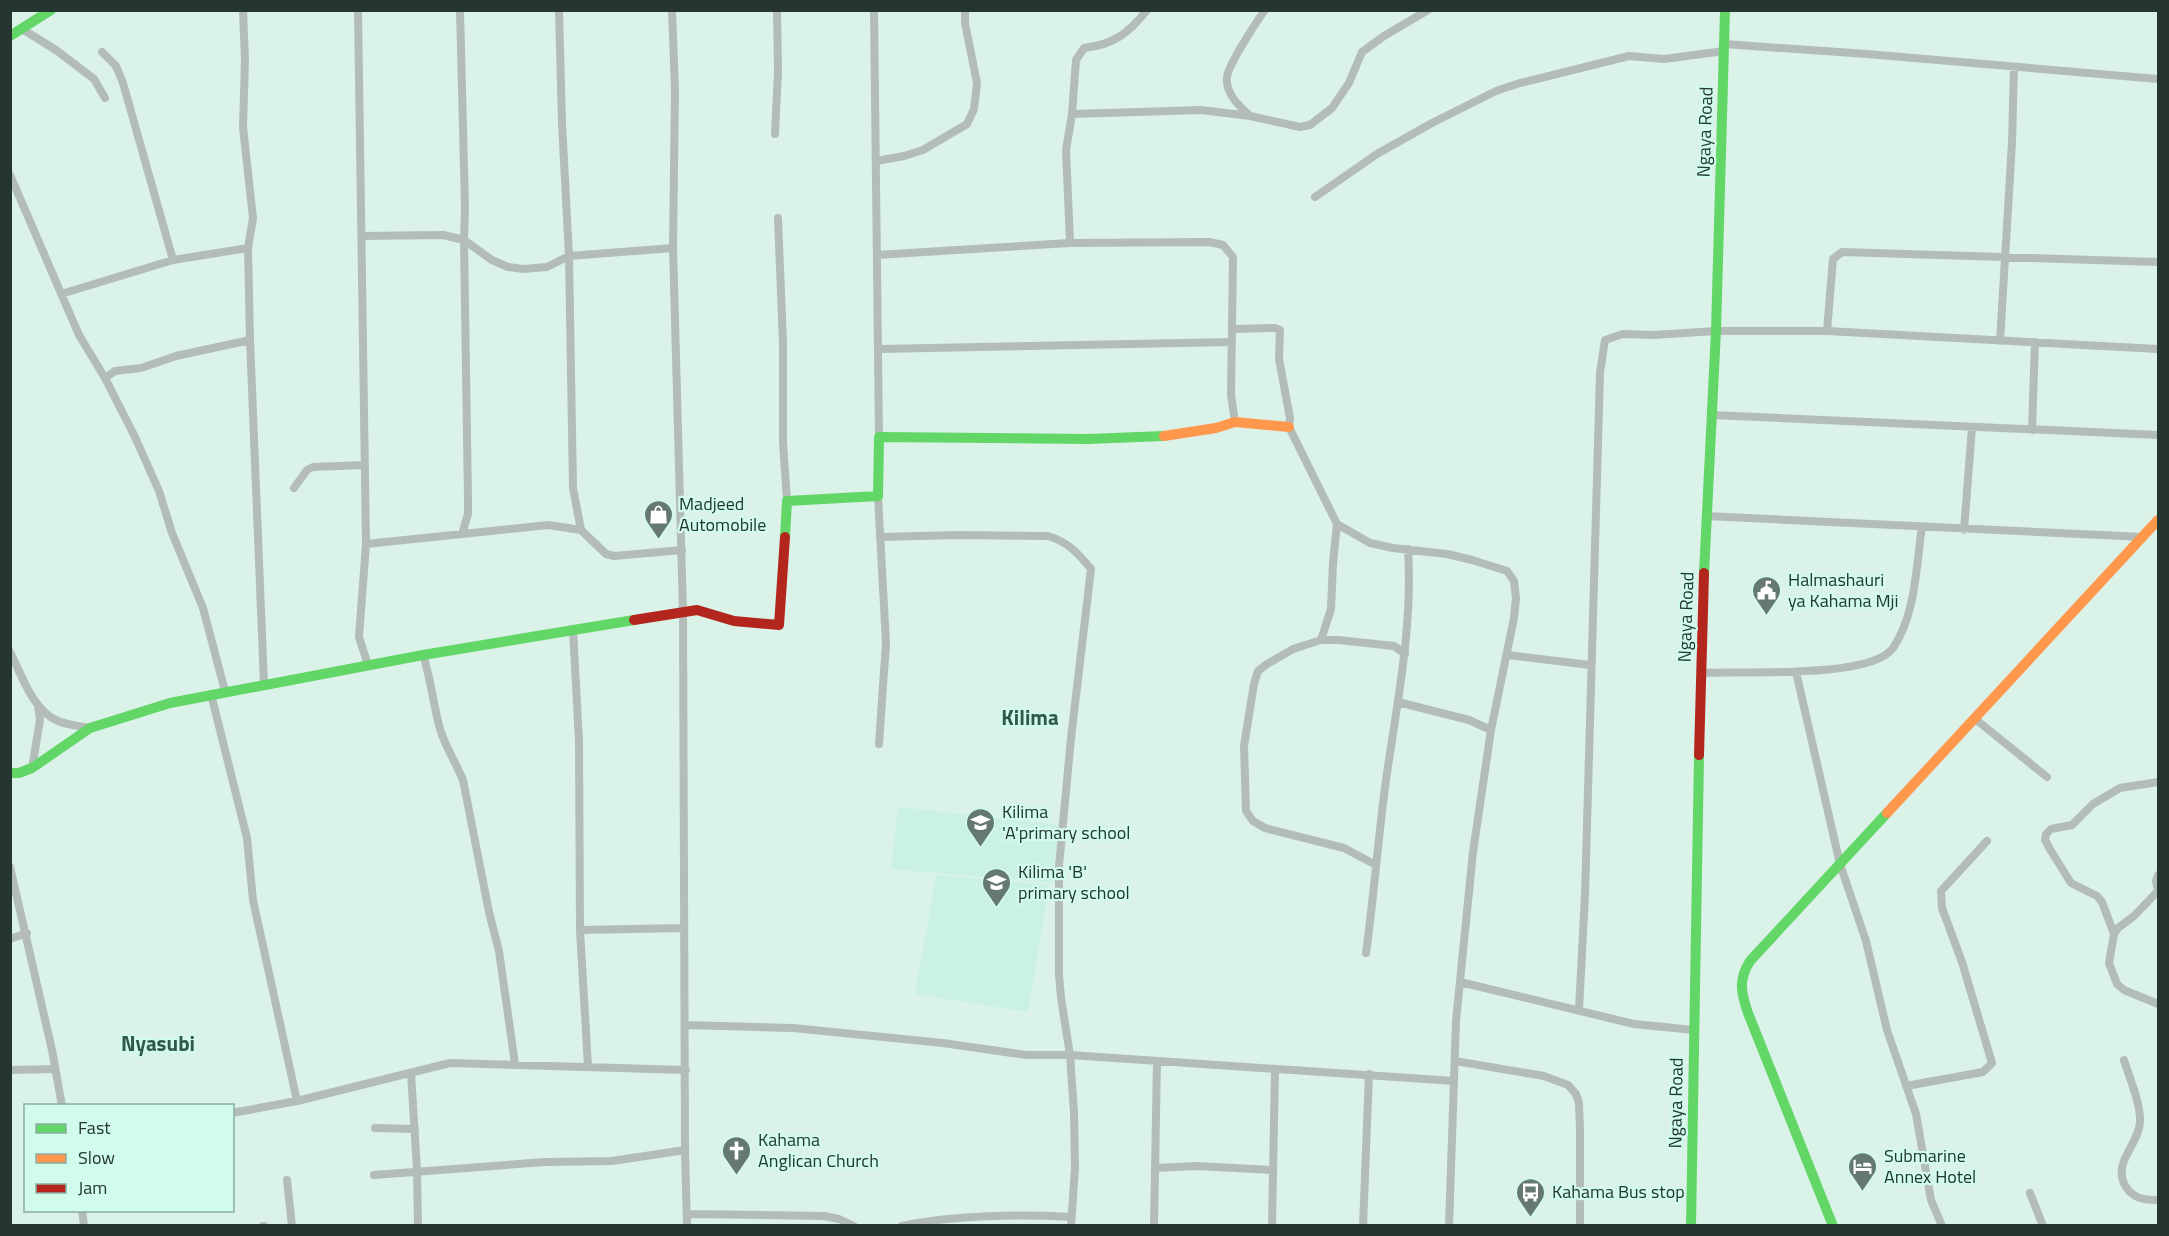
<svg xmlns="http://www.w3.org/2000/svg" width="2169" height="1236" font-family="'Titillium Web',sans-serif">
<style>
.built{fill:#caf1e3}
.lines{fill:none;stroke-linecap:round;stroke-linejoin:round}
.street{stroke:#b3bcb9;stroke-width:8}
.fast{stroke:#63d668;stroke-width:10}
.slow{stroke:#ff974d;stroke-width:10}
.jam{stroke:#b3261e;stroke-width:10}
.labels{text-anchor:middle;stroke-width:4.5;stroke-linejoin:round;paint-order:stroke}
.street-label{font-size:18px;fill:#253630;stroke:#d1fcec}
.poi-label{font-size:18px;fill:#253630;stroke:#d1fcec;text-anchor:start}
.quarter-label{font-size:21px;font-weight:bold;fill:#32584b;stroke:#d1fcec}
</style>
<rect width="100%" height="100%" fill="#dbf2e9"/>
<path class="built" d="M898,807L1059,825L1052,883L891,869Z
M936,875L1049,885L1028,1012L915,994Z"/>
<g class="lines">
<path class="street" d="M243,10L245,60L243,127L253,218L248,248L250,340L264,684
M358,10L366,544L359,637L368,665
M460,10L465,207L464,240L468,500V514L462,534
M559,10L562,123L569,256L573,488L581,530
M672,10L675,90L673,248L683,612L685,1150L687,1226
M874,10L879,437
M22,29L56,50L94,79L105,98
M1724,44L1867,54L2158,79
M102,52L116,66L123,83L173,260
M1072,114L1201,110L1250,116L1300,127L1310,125L1332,108L1349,83L1362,52L1384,36L1428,10
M1250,116C1239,106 1225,93 1227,77C1228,65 1257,21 1265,10
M775,134L778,71L777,10
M876,161L904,156L923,150L967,124L974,109L977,83L965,23V10
M10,175L79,335L105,378L135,437L159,491L172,533L203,608L225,691
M1315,197L1377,154L1432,123L1496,91L1520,83L1629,56L1664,59L1724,51
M778,218L783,343V442L787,501
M362,236L443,235L464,240L492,260L508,267L523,269L547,267L569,256L673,248
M1070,243L1066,150L1072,114L1076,60L1084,48C1113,45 1129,33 1147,10
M877,255L1070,243L1209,242L1223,245L1233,257L1231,395L1235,422
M61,294L173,260L248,248
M1233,329L1275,328L1280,330L1279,359L1290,418L1289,427L1337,524L1370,543L1393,548L1447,554L1472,560L1507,571L1514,581L1516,598L1514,618L1491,730L1473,852L1456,1021L1449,1226
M1827,331L1833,259L1842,252L2158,262
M2000,341L2012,143L2014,67
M879,349L1232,342
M105,378L115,371L141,368L176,356L250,340
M1712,415L2158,435
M2032,430L2035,342
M294,488L307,470L313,467L364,465
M878,496L886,643L879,744
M1707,516L2143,537
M1964,530L1972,428
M880,537L958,535L1048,536C1068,542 1078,553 1091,569L1071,738L1059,866V975L1061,998L1070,1055L1074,1112L1075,1168L1071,1226
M366,544L548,525L581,530L606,554L614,556L682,550
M573,629L579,741L580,930L588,1066
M1321,640L1331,609L1333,563L1337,524
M10,652C22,675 32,710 58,721C67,725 80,726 90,728
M423,655C431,679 433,704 440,729C446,748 455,761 463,780L489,912L499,951L515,1064
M1508,655L1590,665
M1796,672L1840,864L1866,941L1887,1030L1916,1114L1931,1200L1942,1226
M1701,673C1739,671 1872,679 1893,648C1916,614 1916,566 1922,527
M211,694L247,838L253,900L297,1101
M1398,702L1469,720L1491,730
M1974,718L2047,777
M32,768L40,720L38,705
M1376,865L1344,848L1265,828L1253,821L1246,811L1244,746L1254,684L1258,671L1267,664L1293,649L1321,640H1339L1394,646L1405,654
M10,867L52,1050L62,1106
M2158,891L2134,916L2118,928L2114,934L2109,963L2117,984L2124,990L2158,1004
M2158,891L2156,881L2158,875
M580,930L684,928
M2114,934L2102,902L2097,896L2071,883L2051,851L2045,840L2046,834L2051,829L2072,825L2093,804L2120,788L2158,782
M10,939L27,933
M1366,953C1374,896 1378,838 1386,780C1397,703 1413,627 1408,549
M1460,982L1634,1024L1694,1030
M1579,1010L1585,895L1600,373L1605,340L1623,334L1653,335L1716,331H1827L2158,349
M685,1025L793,1028L943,1043L1026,1055H1070L1454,1081
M2124,1060C2129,1077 2141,1104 2140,1122C2139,1145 2111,1163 2126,1187C2134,1199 2145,1200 2158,1200
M1455,1061L1544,1076L1568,1085L1576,1094L1579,1103L1580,1130V1226
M10,1070L54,1069
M411,1073L417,1170L418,1226
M1906,1086L1983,1072L1992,1063L1962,962L1942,908L1941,891L1987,841
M232,1113L297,1101L450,1063L686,1070
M375,1128L415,1129
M1155,1168L1196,1166L1273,1170
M374,1175L545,1162L612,1161L685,1150
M287,1180L292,1226
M2030,1193L2043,1226
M82,1210L84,1226
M687,1214L824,1216L839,1219L854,1226
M263,1226H264
M902,1226C953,1215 1019,1214 1071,1217
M1154,1226L1157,1061
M1272,1226L1275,1070
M1363,1226L1369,1074"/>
<path class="fast" d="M10,36L51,10
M785,537L787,501L878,496L879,437L1088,439L1164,436
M1704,573L1716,331L1725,10
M10,773H19L32,768L90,728L170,703L423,655L634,620
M1691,1226L1699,755
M1833,1226L1748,1013C1741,993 1738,980 1750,961L1887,813"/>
<path class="slow" d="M1164,436L1216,428L1235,422L1289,427
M1887,813L2158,520"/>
<path class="jam" d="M634,620L697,610L734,621L779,625L785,537
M1699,755L1704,573"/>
</g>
<defs>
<symbol id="shop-pin" viewBox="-11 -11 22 30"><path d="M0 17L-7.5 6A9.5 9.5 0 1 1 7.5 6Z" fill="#657871" stroke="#d1fcec"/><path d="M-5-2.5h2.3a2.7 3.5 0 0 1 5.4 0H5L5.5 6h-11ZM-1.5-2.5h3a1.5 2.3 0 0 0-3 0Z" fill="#fff"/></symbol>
<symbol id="civic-pin" viewBox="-11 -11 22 30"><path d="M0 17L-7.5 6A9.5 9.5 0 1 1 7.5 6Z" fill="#657871" stroke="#d1fcec"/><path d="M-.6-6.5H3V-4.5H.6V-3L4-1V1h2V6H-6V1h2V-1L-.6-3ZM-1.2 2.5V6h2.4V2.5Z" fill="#fff"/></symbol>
<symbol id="school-pin" viewBox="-11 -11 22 30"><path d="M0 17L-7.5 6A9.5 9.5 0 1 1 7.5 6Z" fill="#657871" stroke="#d1fcec"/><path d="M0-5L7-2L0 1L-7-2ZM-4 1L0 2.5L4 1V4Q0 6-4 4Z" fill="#fff"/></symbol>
<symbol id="church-pin" viewBox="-11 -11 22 30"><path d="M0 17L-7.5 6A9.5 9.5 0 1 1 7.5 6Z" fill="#657871" stroke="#d1fcec"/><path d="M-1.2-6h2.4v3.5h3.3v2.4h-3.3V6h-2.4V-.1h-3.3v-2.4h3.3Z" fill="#fff"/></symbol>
<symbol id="hotel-pin" viewBox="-11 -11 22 30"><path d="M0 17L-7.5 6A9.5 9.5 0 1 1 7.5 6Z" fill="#657871" stroke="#d1fcec"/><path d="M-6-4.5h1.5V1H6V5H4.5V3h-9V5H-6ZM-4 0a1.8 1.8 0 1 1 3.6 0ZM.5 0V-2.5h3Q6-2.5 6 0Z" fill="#fff"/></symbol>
<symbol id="bus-pin" viewBox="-11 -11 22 30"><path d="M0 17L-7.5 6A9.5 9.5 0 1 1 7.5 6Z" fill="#657871" stroke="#d1fcec"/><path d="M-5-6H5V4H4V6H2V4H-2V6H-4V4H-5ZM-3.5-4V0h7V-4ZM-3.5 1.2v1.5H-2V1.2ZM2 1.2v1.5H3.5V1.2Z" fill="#fff"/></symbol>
</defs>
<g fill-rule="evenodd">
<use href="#shop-pin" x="642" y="498" width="33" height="45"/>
<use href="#civic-pin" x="1750" y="574" width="33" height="45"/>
<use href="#school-pin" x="964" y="806" width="33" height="45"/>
<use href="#school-pin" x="980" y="866" width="33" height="45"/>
<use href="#church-pin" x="720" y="1134" width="33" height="45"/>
<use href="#hotel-pin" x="1846" y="1150" width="33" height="45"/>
<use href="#bus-pin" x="1514" y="1176" width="33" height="45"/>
</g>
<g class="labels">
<g class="street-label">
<text transform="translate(1705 132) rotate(-88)" y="6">Ngaya Road</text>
<text transform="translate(1686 617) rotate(-88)" y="6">Ngaya Road</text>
<text transform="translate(1676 1103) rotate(-89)" y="6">Ngaya Road</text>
</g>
<g class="poi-label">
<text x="679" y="510">Madjeed<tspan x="679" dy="21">Automobile</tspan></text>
<text x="1788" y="586">Halmashauri<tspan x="1788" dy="21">ya Kahama Mji</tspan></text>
<text x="1002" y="818">Kilima<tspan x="1002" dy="21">'A'primary school</tspan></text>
<text x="1018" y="878">Kilima 'B'<tspan x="1018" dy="21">primary school</tspan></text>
<text x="758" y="1146">Kahama<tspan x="758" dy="21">Anglican Church</tspan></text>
<text x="1884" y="1162">Submarine<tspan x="1884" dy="21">Annex Hotel</tspan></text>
<text x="1552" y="1198">Kahama Bus stop</text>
</g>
<g class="quarter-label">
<text x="1030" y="725">Kilima</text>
<text x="158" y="1051">Nyasubi</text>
</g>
</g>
<rect width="2169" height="1236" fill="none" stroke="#253630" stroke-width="24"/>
<rect x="24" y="1104" width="210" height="108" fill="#d1fcec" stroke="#8cada1" stroke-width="1.5"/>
<rect x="36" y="1124" width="30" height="9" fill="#63d668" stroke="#8cada1" stroke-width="1.5"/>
<text x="78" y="1134" font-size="18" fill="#253630">Fast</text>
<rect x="36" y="1154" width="30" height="9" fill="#ff974d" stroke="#8cada1" stroke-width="1.5"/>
<text x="78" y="1164" font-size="18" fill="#253630">Slow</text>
<rect x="36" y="1184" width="30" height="9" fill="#b3261e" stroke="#8cada1" stroke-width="1.5"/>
<text x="78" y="1194" font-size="18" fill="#253630">Jam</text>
</svg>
